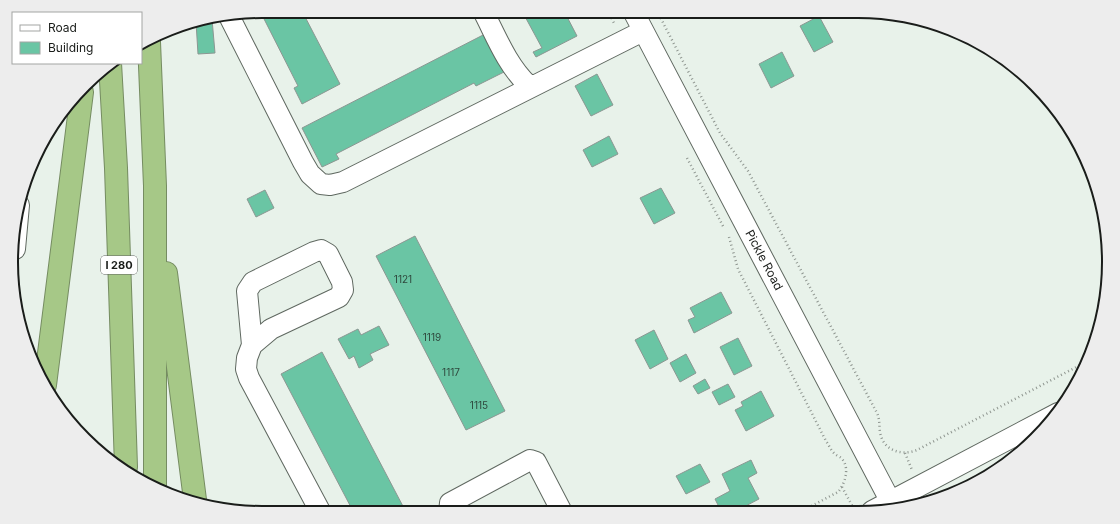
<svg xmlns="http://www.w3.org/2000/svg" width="1120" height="524" font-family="Inter,sans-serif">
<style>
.building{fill:#6ac5a4;stroke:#8b9792}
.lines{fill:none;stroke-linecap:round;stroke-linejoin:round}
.minor-casing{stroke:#5f6860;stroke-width:22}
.highway-casing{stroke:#758c61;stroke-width:24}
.path{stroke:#8f9690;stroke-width:2.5;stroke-dasharray:1 3;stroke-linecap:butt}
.minor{stroke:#fff;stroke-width:20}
.highway{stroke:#a6c887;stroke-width:22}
.labels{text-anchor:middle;stroke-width:4;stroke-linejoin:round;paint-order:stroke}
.number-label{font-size:10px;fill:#2e473c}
.shield{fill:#fff;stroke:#5f615f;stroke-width:1}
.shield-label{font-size:11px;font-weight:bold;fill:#1a1d1a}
.street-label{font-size:12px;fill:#1a1d1a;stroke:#fff}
.rim{fill:none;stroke:#1a1d1a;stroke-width:2}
</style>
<rect width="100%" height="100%" fill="#e8f2ea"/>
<path class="building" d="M260,11H302L340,84L302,104L294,88L298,86Z
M522,11H564L577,36L536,57L533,52L542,48Z
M819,16L833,42L814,52L800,26Z
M212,19L215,53L198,54L196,22Z
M485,34L504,72L476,86L474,83L336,154L339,159L322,167L302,128Z
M782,52L794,76L771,88L759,64Z
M597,74L613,105L591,116L575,86Z
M609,136L618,154L592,167L583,150Z
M661,188L675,213L654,224L640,198Z
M265,190L274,208L256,217L247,199Z
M415,236L505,411L466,430L376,256Z
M721,292L732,313L694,333L688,320L695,317L690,308Z
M379,326L389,345L370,354L373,360L359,368L354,356L349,359L338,339L358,329L361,335Z
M654,330L668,359L650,369L635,340Z
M738,338L752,366L734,375L720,347Z
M322,352L406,512L354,513L281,374Z
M686,354L696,373L680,382L670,363Z
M705,379L710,388L698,394L693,386Z
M728,384L735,397L719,405L712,392Z
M761,391L774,416L746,431L735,410L743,406L741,402Z
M751,460L757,473L748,478L759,499L736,511L734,507L725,511H721L715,499L730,491L722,474Z
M700,464L710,482L686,494L676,476Z"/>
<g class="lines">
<defs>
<path id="minor" d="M483,11C496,36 507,65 528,85H535
M633,11L895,510
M229,16L303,162L310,174L321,184L330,185L343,182L643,31
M15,249L19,205
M252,345L271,329L339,297L343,290L342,282L328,254L321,250L314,252L253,282L247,291L252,345L247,358L246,369L249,378L321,513
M872,511L1058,413
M449,512L450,503L530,460L536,462L562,512"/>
<path id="highway" d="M149,42L155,186V486
M110,63L116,168L126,467
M166,273L195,500
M45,385L82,92"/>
</defs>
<use href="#minor" class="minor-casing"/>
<use href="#highway" class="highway-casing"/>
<path class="path" d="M608,11L615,25
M657,11L720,133L748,171L877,413C880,420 879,425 880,432C883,451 902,456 917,450L1088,361
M687,158L724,228
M729,237L738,269L826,441C829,445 831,451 835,454C837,456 841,457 842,459C850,468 845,484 838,492L802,511
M905,453L912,470
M842,487L854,509"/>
<use href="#minor" class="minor"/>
<use href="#highway" class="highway"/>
</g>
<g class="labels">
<g class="number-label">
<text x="403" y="283">1121</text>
<text x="432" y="341">1119</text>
<text x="451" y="376">1117</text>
<text x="479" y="409">1115</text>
</g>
<rect class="shield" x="101" y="256" width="36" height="18" rx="3"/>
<g class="shield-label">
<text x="119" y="269">I 280</text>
</g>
<g class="street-label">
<text transform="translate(764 260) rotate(62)" y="4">Pickle Road</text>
</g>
</g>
<path d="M0 0H1120V524H0ZM262 18H858A244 244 0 0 1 1102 262V262A244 244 0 0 1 858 506H262A244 244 0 0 1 18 262V262A244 244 0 0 1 262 18Z" fill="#ededed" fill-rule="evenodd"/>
<path class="rim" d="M262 18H858A244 244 0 0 1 1102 262V262A244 244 0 0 1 858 506H262A244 244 0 0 1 18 262V262A244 244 0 0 1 262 18Z"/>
<rect x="12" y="12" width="130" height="52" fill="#ffffff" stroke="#a3a5a3"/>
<rect x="20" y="25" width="20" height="6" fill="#ffffff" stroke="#a3a5a3"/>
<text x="48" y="32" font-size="12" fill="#1a1d1a">Road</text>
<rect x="20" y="42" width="20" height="12" fill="#6ac5a4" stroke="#a3a5a3"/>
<text x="48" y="52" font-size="12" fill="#1a1d1a">Building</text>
</svg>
